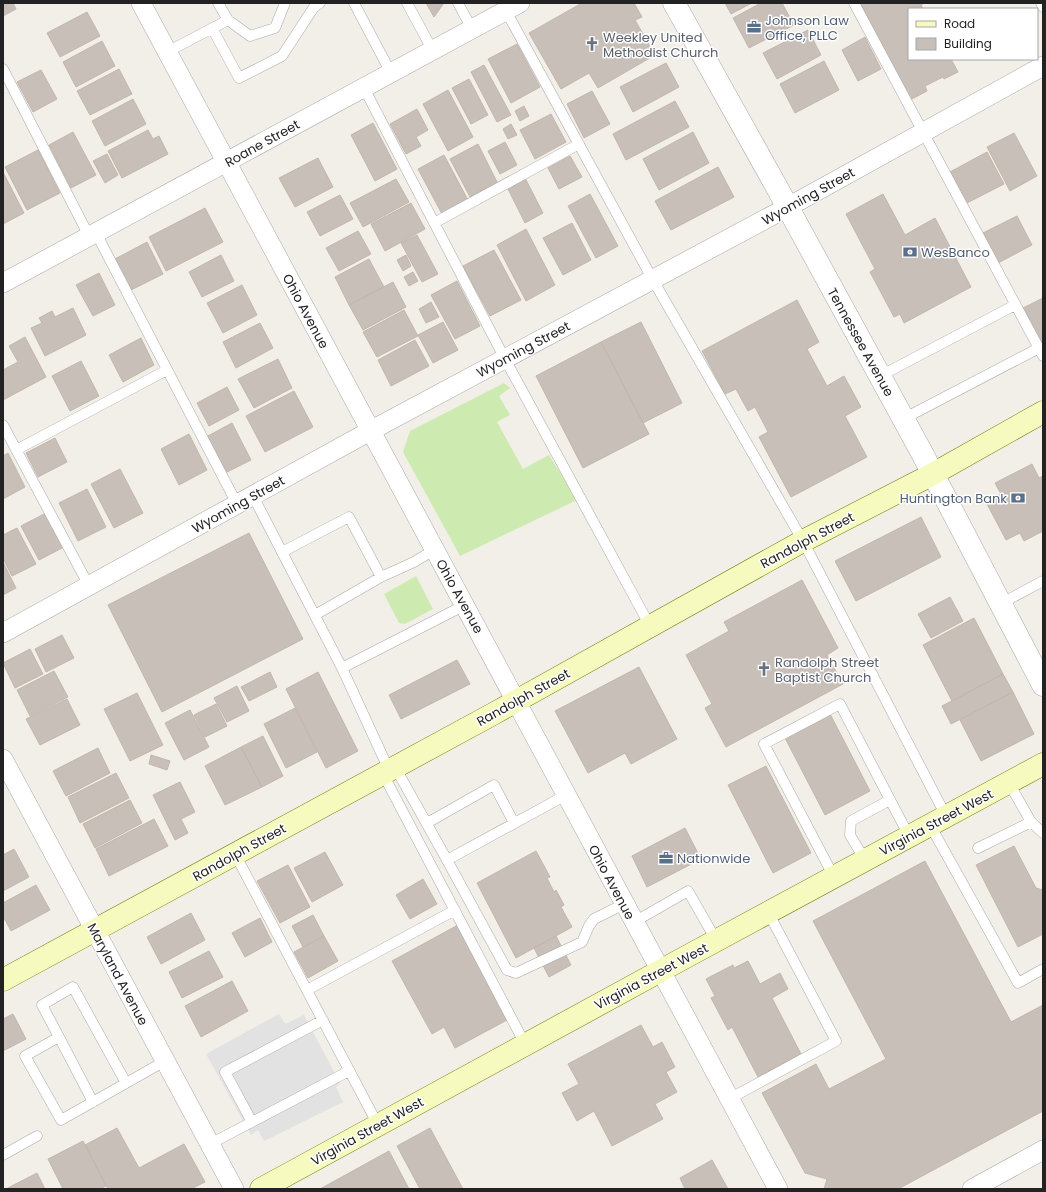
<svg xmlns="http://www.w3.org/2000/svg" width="1046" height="1192" font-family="Poppins,sans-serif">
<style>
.grass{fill:#cdebb0}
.parking{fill:#e2e2e2}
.building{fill:#c7bfb8;stroke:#c4b6ab}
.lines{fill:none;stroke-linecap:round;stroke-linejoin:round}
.service-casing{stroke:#a9a9a9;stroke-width:11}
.minor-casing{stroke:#a9a9a9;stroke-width:20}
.tertiary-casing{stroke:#a9a9a9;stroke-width:23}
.secondary-casing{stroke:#707d05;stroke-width:23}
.service{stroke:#fff;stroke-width:10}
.minor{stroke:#fff;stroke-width:19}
.tertiary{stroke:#fff;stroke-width:22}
.secondary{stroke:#f7fabf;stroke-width:22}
.labels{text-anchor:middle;stroke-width:3;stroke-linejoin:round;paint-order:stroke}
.service-label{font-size:13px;fill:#4e5e75;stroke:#fff;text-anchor:start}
.worship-label{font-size:13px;fill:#5b616d;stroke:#fff;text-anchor:start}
.street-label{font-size:13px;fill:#222;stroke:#fff}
</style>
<rect width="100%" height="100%" fill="#f2efe9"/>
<path class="grass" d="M504,383L510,388L499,396L510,415L497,422L523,469L549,455L577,500L460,556L403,452L410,431Z
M416,576L433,609L405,624L399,623L384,594Z"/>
<path class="parking" d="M279,1014L285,1024L304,1015L340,1083L336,1087L343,1102L264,1141L258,1130L251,1135L206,1054Z"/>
<path class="building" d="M3,3H13L16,9L3,16Z
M426,3H444L434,17Z
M582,3H634L642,17L635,20L655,55L598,88L589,73L561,89L529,33Z
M725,3H752L731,14Z
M761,3H782L794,25L749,48L733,18Z
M860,3H924L921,5L923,9H909V59H951L958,72L944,79L943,77L925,86L927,91L910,100Z
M87,12L100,36L60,57L47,33Z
M808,30L821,55L777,79L763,53Z
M865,37L881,69L858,81L842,50Z
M102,41L115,66L76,87L63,62Z
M517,44L540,87L511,103L488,59Z
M824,61L839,90L795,113L780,84Z
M666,63L679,87L633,112L620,87Z
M484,65L511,115L497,122L471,72Z
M119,69L132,94L90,115L77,91Z
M41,70L57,99L33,112L17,82Z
M469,79L488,115L471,124L452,88Z
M448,90L473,137L448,151L423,104Z
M592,91L610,124L584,138L567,104Z
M133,99L146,124L105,146L92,121Z
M675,101L689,127L626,160L613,134Z
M524,106L529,116L520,121L515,111Z
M417,109L428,130L416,137L421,146L406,154L390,124Z
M551,114L566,142L535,159L520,130Z
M373,123L397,169L375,181L351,135Z
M511,124L517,135L508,139L503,129Z
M148,130L153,139L159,136L168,154L122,178L108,151Z
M73,132L96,175L71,188L49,145Z
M693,132L709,163L659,190L643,159Z
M1014,133L1037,176L1010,191L987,147Z
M505,142L517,165L500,174L488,151Z
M478,144L497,182L470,197L450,159Z
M38,150L60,193L27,210L5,167Z
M987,152L1004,184L965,204L948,173Z
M107,154L118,175L105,183L93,161Z
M444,155L468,200L442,214L418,169Z
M570,156L582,177L559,189L548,168Z
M318,158L333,187L295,207L279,178Z
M718,167L734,197L671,230L655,201Z
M3,172L24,213L3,224Z
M525,178L543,213L525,223L507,187Z
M396,179L409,202L363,227L350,203Z
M590,194L618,246L596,258L568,206Z
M883,194L905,235L935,218L971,287L904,323L900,314L894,317L870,272L875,269L846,214Z
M340,195L353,219L320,236L307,212Z
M411,203L425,229L385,251L371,224Z
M205,208L223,242L166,271L149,237Z
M1017,216L1032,245L998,263L983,233Z
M572,223L591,260L563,275L543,238Z
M526,229L555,285L526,301L497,245Z
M358,231L371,254L339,271L326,248Z
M417,235L438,274L422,282L401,243Z
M147,242L163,274L131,290L115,259Z
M494,250L521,300L490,316L463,266Z
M221,255L234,281L202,297L189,272Z
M406,255L411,266L403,271L397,260Z
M369,259L384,287L349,305L335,277Z
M413,272L418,281L409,286L404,277Z
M99,273L115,305L93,316L76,285Z
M457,281L480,326L455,339L431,295Z
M393,282L406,307L363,330L349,305Z
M242,285L257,315L223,333L207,303Z
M1043,298V348L1023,308Z
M797,300L819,342L807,349L827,386L844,376L861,407L845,416L867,457L791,497L759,437L768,432L755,407L748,411L736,389L725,394L702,351Z
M431,302L439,317L426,323L419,309Z
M73,308L86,335L45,356L31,328L42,323L39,318L52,311L55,317Z
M404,310L418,336L377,357L363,332Z
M443,322L458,350L433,363L418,335Z
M641,322L682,403L643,423L601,342Z
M260,323L273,348L236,368L223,342Z
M25,337L46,377L3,400V370L18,362L9,346Z
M141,338L154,365L123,382L109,355Z
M415,340L429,366L391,386L378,360Z
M601,342L649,434L583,468L536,376Z
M278,359L292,388L254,408L238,379Z
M81,361L99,396L70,411L52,376Z
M227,387L239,410L209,426L197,403Z
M294,391L313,427L265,452L246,416Z
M232,423L251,460L225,473L206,437Z
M189,434L207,470L179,485L161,449Z
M55,438L67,462L38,477L26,453Z
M8,453L25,487L3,499V456Z
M1032,464L1039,478L1043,476V531L1024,541L1020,533L1006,540L986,502L1001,494L995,483Z
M120,469L143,513L114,528L91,484Z
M87,489L106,527L78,541L59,503Z
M46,513L64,547L39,560L21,526Z
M921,517L941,557L856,601L835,561Z
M17,528L36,564L12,576L3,558V535Z
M249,533L303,639L162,712L108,605Z
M3,562L16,588L3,595Z
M802,580L838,648L827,655L843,684L726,747L705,708L712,704L686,655L729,631L724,622Z
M950,597L963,621L931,638L918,614Z
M974,618L1003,674L952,701L923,645Z
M62,635L74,658L46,672L35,649Z
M30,649L43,674L15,688L3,663Z
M457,660L470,684L401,719L389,695Z
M639,667L677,739L631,764L625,753L588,773L555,711Z
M54,671L68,697L30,716L17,690Z
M270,672L277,687L249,701L241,687Z
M318,672L358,751L326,768L286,689Z
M1003,674L1013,692L951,724L942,706Z
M237,686L249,711L227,722L214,698Z
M1013,692L1034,734L981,761L960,720Z
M137,693L163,745L130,761L104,709Z
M67,699L80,725L40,745L26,719Z
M216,704L227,726L205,737L194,715Z
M295,708L317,752L286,768L264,724Z
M190,710L209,747L184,760L165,723Z
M829,712L870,791L825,815L784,736Z
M263,736L283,776L262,787L241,747Z
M241,747L262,787L225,805L205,766Z
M98,748L110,773L66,796L53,771Z
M151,755L170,761L167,770L149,764Z
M766,766L811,853L773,873L728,785Z
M116,773L129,798L80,823L68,797Z
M180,782L195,812L181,819L188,833L175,840L153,795Z
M130,800L142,823L95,848L83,824Z
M154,819L168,846L109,876L96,849Z
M685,828L701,859L647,887L632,856Z
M1014,846L1036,888L1043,890V934L1018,947L976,865Z
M14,849L29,877L3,891V855Z
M536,851L550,877L547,878L554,892L556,890L564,905L561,907L572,927L516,958L477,883Z
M325,852L343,885L312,902L294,868Z
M925,861L1011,1022L1043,1005V1111L898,1189H824L827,1179L805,1173L762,1093L816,1064L829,1089L886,1059L813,921Z
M288,865L310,907L280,923L257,881Z
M423,879L437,904L410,919L396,895Z
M36,885L50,910L11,931L3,916V903Z
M191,913L205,940L161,964L147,937Z
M313,915L324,936L303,947L292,926Z
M260,918L272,942L245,957L232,933Z
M458,925L509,1019L455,1048L444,1027L432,1034L392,961Z
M324,936L338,961L308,978L294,952Z
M556,936L571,965L549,977L534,948Z
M209,951L223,977L182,998L169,972Z
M748,961L760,984L780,973L788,989L772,998L801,1054L758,1077L732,1027L728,1030L711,998L715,996L706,979L733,965L734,968Z
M232,981L248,1011L201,1037L185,1006Z
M13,1014L26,1039L3,1051V1019Z
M641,1025L653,1047L662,1042L675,1067L666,1072L677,1092L655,1104L663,1119L612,1146L594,1111L577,1121L562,1093L579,1084L568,1064Z
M117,1128L139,1168L184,1144L205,1182L191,1189H108L85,1145Z
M430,1128L463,1189H420L397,1146Z
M83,1141L106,1186L100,1189H63L48,1159Z
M389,1151L409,1189H320Z
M712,1160L728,1189H685L680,1178Z
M37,1173L45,1189H6Z"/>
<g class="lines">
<defs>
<path id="service" d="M218,3L228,20L250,36L275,28L285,3
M354,3L391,73
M407,3L433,51
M458,3L472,29
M854,3L1043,356
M1041,3L1043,7
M506,11L653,280L803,541L946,816
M212,28L239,78L282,56L314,7L320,3
M167,52L228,20
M3,69L89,236
M364,88L505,359L650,626
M434,223L579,144
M96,233L237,504
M880,376L1015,305
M903,419L1039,348
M3,425L89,586
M16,450L167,370
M253,496L342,668L389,770
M282,552L349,517L381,577
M1000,604L1043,581
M315,615L381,577L414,562L434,550
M342,668L465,605
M395,767L447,860L566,795
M383,774L525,1044
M1009,783L1031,822L1043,833
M427,823L494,785L514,823
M930,825L1018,983L1043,969
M978,848L1031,822
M235,854L378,1125
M447,860L507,970L516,973L582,942L589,926L594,919L624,904
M865,860L850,835L851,821L890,800
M834,877L764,744L840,704L909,836
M634,922L688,891L716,940
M307,990L455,910
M59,1037L93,1102
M126,1083L73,987L42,1005L59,1037L25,1056L61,1120L165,1061
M729,1099L836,1041L768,912
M252,1122L225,1072L323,1020
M210,1144L349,1071
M3,1155L37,1136"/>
<path id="minor" d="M141,3L778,1189
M3,283L520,3
M3,633L370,431L788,207L1043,66
M3,759L234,1189
M972,1189L1043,1150"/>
<path id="tertiary" d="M674,3L775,184L922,453L1043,685"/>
<path id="secondary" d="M3,980L493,714L803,541L933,474L1043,412
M261,1189L684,958L1043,764"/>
</defs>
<use href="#service" class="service-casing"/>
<use href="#minor" class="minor-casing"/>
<use href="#tertiary" class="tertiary-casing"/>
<use href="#secondary" class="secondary-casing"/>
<use href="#service" class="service"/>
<use href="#minor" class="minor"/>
<use href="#tertiary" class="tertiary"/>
<use href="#secondary" class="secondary"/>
</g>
<defs>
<symbol id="office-bare" viewBox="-9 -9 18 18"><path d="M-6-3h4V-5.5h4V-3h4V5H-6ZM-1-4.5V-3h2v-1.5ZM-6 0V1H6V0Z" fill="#5c6f8a" stroke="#fff" stroke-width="2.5" paint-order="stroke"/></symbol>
<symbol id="church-bare" viewBox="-9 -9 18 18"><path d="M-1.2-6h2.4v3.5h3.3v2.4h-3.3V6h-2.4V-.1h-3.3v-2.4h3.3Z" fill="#6b7280" stroke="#fff" stroke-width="2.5" paint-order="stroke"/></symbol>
<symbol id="bank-bare" viewBox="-9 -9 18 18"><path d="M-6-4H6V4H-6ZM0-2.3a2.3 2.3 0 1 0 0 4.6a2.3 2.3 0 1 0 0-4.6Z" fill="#5c6f8a" stroke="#fff" stroke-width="2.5" paint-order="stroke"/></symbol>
</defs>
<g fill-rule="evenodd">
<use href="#office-bare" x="744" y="17" width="20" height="20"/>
<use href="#church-bare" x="582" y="34" width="20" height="20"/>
<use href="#bank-bare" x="900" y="242" width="20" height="20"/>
<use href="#bank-bare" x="1008" y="488" width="20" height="20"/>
<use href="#church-bare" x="754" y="659" width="20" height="20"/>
<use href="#office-bare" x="656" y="848" width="20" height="20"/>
</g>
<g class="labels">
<g class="service-label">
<text x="765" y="25">Johnson Law<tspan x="765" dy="15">Office, PLLC</tspan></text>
<text x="921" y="257">WesBanco</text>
<text x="1007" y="503" text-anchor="end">Huntington Bank</text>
<text x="677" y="863">Nationwide</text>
</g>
<g class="worship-label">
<text x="603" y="42">Weekley United<tspan x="603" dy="15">Methodist Church</tspan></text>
<text x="775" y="667">Randolph Street<tspan x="775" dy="15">Baptist Church</tspan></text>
</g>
<g class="street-label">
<text transform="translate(262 143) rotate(-29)" y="5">Roane Street</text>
<text transform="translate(808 196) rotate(-29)" y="5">Wyoming Street</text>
<text transform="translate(306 311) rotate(62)" y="5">Ohio Avenue</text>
<text transform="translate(861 342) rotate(61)" y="5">Tennessee Avenue</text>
<text transform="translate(523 349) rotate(-28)" y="5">Wyoming Street</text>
<text transform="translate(238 504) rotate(-29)" y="5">Wyoming Street</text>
<text transform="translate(807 540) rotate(-28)" y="5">Randolph Street</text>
<text transform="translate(460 596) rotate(61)" y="5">Ohio Avenue</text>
<text transform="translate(523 697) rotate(-29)" y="5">Randolph Street</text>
<text transform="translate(936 822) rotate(-28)" y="5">Virginia Street West</text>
<text transform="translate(239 852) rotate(-29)" y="5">Randolph Street</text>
<text transform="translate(612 882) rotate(62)" y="5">Ohio Avenue</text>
<text transform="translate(118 974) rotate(62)" y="5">Maryland Avenue</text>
<text transform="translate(651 976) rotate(-28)" y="5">Virginia Street West</text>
<text transform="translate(367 1131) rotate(-29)" y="5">Virginia Street West</text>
</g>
</g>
<rect width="1046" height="1192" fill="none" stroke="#222222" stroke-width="8"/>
<rect x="908" y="8" width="130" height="52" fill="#ffffff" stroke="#a7a7a7"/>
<rect x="916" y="21" width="20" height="6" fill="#f7fabf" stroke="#a7a7a7"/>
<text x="944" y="28" font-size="12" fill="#222222">Road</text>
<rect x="916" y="38" width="20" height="12" fill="#c7bfb8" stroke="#a7a7a7"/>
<text x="944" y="48" font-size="12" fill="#222222">Building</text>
</svg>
